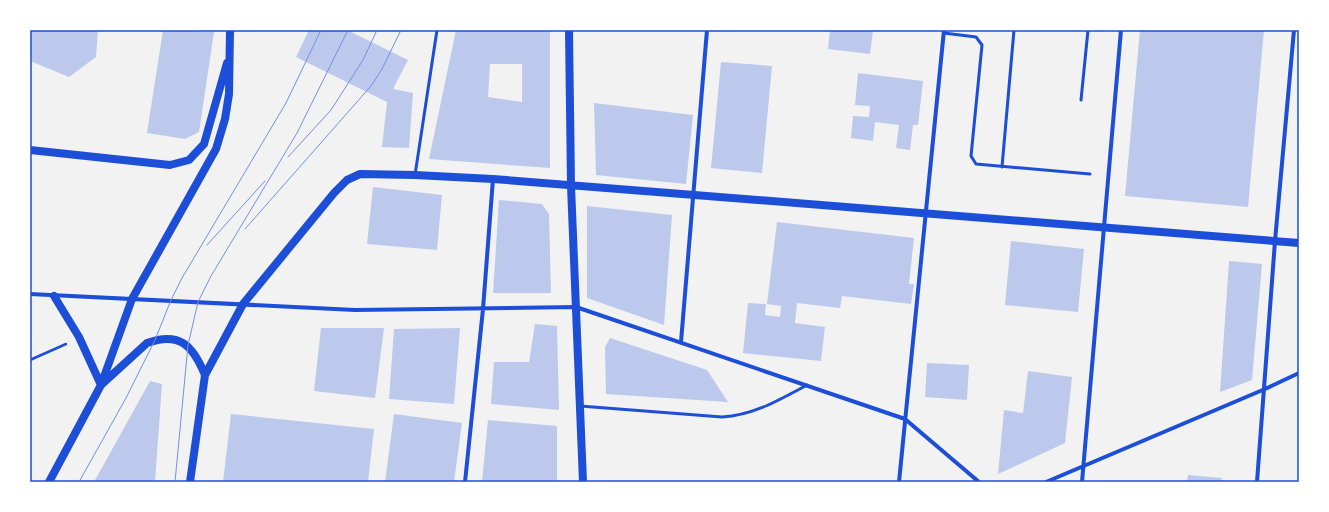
<svg xmlns="http://www.w3.org/2000/svg" width="1329" height="512" font-family="Arial,sans-serif">
<style>
.building{fill:#bdc9ec;fill-rule:evenodd}
.lines{fill:none;stroke-linecap:round;stroke-linejoin:round}
.path{stroke:#1d4ed8;stroke-width:2.5}
.service{stroke:#1d4ed8;stroke-width:3}
.minor{stroke:#1d4ed8;stroke-width:4}
.secondary{stroke:#1d4ed8;stroke-width:8}
.tram{stroke:#7290e2;stroke-width:1}
.neatline{fill:none;stroke:#1d4ed8;stroke-width:1.5}
</style>
<rect width="100%" height="100%" fill="#f2f2f2"/>
<path class="building" d="M30,30H98L96,57L69,77L30,61Z
M163,30L214,32L199,132L185,139L147,133Z
M309,30H347L408,60L393,89L413,93L409,148L382,147L387,102L296,57Z
M456,30H550V168L429,159ZM490,64H522V102L488,97Z
M830,30H873L870,54L828,49Z
M1140,30H1264L1248,207L1125,196Z
M721,62L772,66L762,173L711,168Z
M858,73L923,81L918,125H913L910,150L896,148L899,125L875,122L873,141L851,138L853,116L869,117L870,106L855,105Z
M594,103L693,115L686,184L596,175Z
M373,187L442,195L437,250L367,244Z
M499,200L542,204L549,214L551,293H493Z
M587,206L672,215L664,325L587,298Z
M777,222L914,238L909,284H914L911,304L842,296L840,308L797,303L795,323L825,327L821,361L743,353L748,303L766,304L765,315L780,317L781,306L767,304Z
M1011,241L1084,249L1078,312L1005,305Z
M1229,261L1262,264L1252,380L1220,392Z
M535,324L557,326L559,410L491,404L494,362H529Z
M321,328H384L375,398L314,391Z
M460,328L454,404L389,399L394,329Z
M610,338L707,370L728,402L606,394L605,347Z
M927,363L969,365L967,400L925,397Z
M1028,371L1072,377L1065,443L998,474L1004,410L1023,413Z
M150,381L162,384L155,482H94Z
M231,414L374,429L368,482H223Z
M394,414L462,423L454,482H385Z
M488,420L557,426V482H482Z
M1188,475L1222,478L1221,482H1187Z"/>
<g class="lines">
<path class="path" d="M30,360L66,344"/>
<path class="service" d="M944,33L976,37L982,45L971,156L976,164L1090,174
M1081,100L1088,30
M1002,167L1014,30
M415,175L437,30
M580,406L722,417C754,415 779,400 807,385"/>
<path class="minor" d="M30,294L355,310L576,307L905,419L979,482
M681,342L707,30
M465,482L483,309L493,179
M899,482L944,30
M1046,482L1265,389L1299,373
M1082,482L1121,30
M1257,482L1275,241L1294,30"/>
<path class="secondary" d="M569,30L571,186L583,482
M30,150L170,165L189,160L204,144L227,63
M54,296L79,337L101,385L147,343C180,331 193,346 205,375
M49,482L101,385L132,299L216,149L225,119L229,94L230,30
M190,482L205,375L243,304L334,193L347,180L360,174L415,175L493,179L1299,243"/>
<path class="tram" d="M288,157L331,110L363,60L377,30
M245,229L371,86L382,69L401,30
M207,245L265,181
M79,482L126,398L155,340L171,300L182,278L286,103L321,30
M175,482L188,345L198,302L211,276L297,133L348,30"/>
</g>
<rect width="1329" height="512" fill="none" stroke="#ffffff" stroke-width="62"/>
<rect x="31" y="31" width="1267" height="450" class="neatline"/>
</svg>
